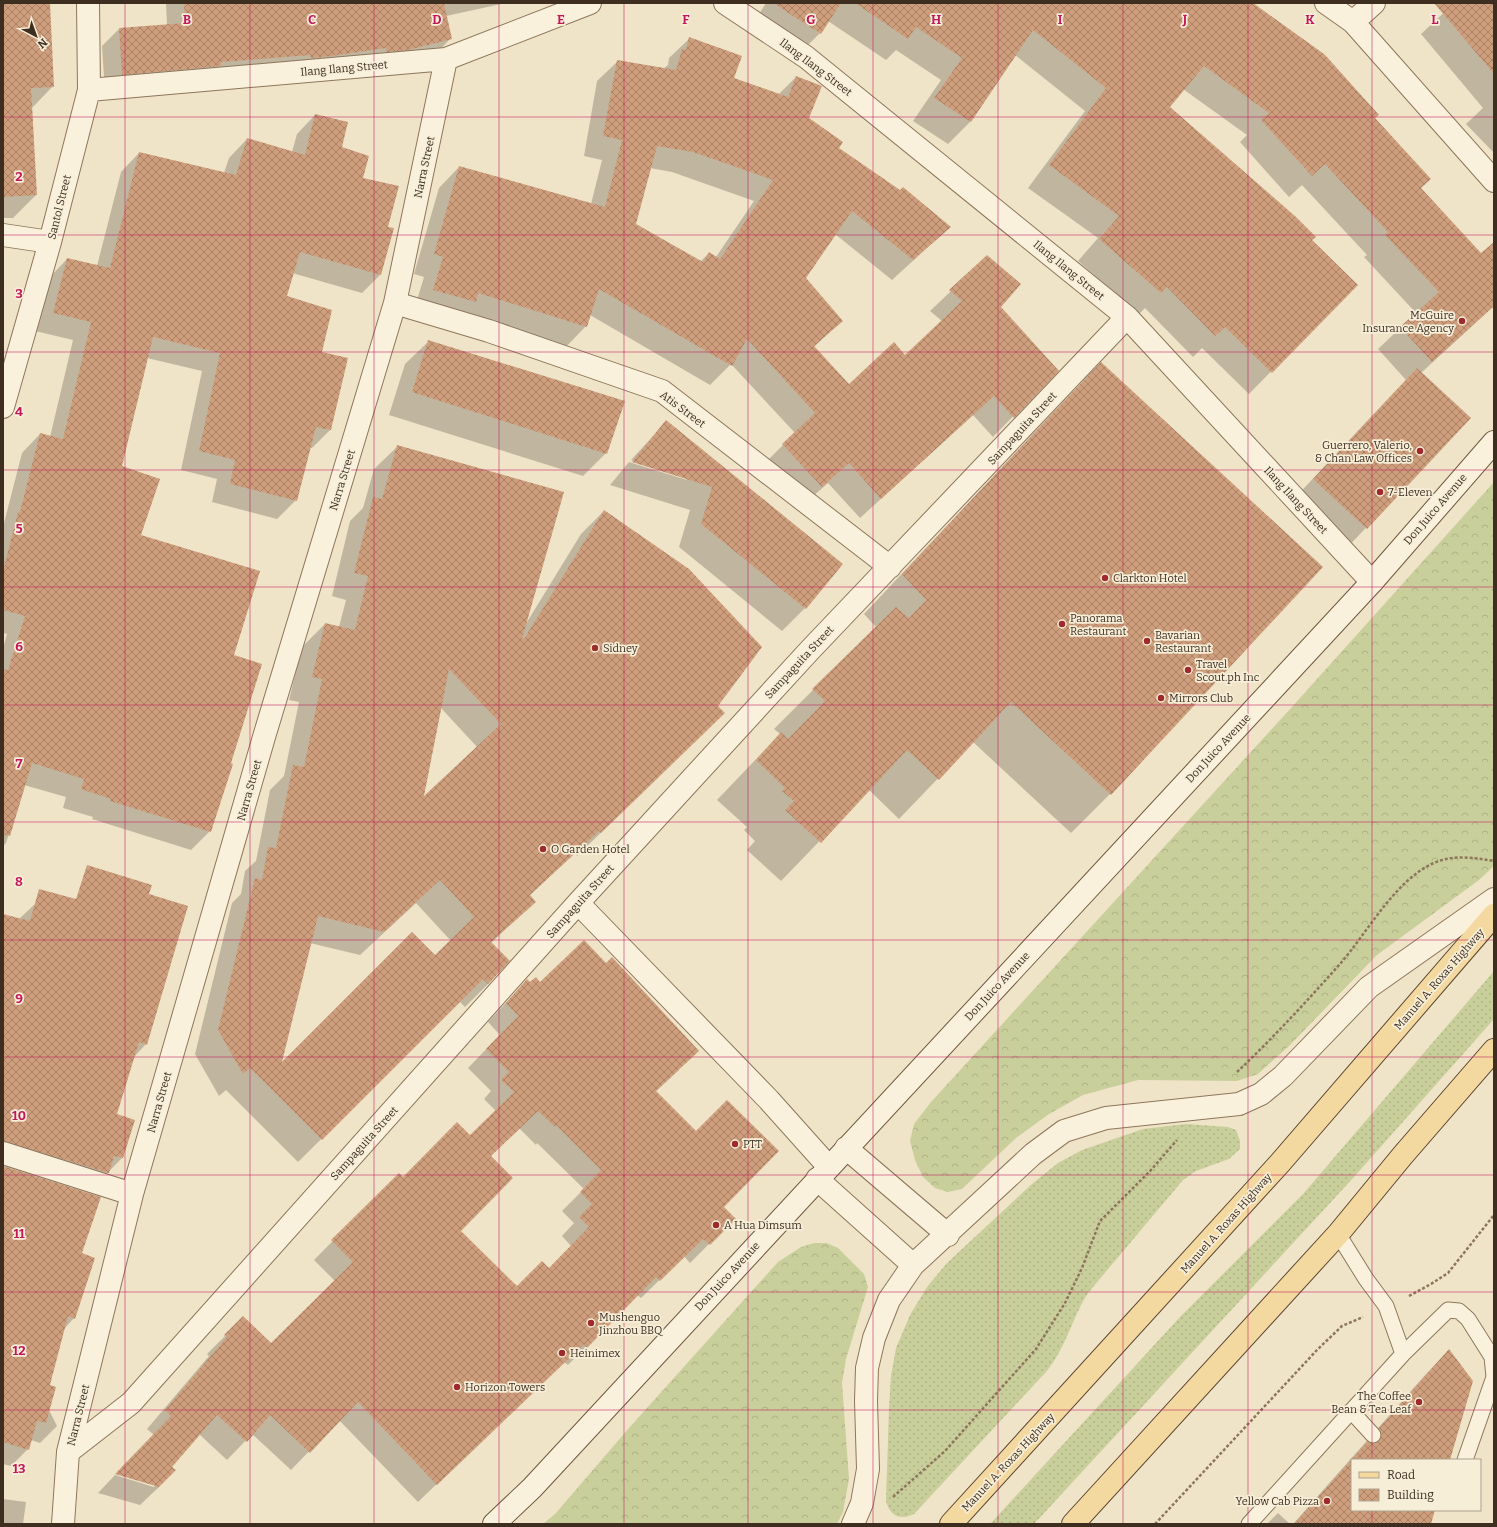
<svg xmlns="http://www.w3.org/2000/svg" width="1497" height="1527" font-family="Bitter,serif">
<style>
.grass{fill:url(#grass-dots)}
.forest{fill:url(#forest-crowns)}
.shadow{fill:#0003;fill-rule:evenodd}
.building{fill:url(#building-cross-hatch);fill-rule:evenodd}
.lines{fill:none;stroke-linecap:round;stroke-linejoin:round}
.service-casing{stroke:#8d765c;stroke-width:17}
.minor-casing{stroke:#8d765c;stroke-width:24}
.secondary-casing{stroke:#6f573f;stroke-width:24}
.primary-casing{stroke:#5b4430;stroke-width:24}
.path{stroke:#8d765c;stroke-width:2.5;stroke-dasharray:3 2;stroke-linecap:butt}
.service{stroke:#faf1dc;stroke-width:15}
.minor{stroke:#faf1dc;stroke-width:22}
.secondary{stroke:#faf1dc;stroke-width:22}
.primary{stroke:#f3d9a0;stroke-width:22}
.grid{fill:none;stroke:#c2185b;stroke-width:1;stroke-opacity:0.55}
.poi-dot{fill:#9e2a2b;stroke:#f7eed8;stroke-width:1.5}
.labels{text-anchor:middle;stroke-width:3.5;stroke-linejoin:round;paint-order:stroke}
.street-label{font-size:11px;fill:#3d2e20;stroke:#f7eed8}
.poi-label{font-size:11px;fill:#3d2e20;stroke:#f7eed8;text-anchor:start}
.grid-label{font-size:13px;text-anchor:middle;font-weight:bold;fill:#c2185b;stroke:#f7eed8;stroke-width:3.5;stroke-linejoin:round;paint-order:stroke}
</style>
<defs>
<pattern id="grass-dots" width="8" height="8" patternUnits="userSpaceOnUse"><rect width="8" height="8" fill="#c9cf9b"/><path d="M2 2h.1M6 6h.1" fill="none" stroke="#aeb285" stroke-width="1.8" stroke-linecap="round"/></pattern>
<pattern id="forest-crowns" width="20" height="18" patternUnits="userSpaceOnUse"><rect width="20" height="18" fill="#c9cf9b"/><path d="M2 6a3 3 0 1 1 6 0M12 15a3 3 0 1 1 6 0" fill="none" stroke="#aeb285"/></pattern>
<pattern id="building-cross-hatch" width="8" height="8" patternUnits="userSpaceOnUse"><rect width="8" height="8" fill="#cf9f7d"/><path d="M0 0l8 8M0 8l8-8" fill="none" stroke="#a98266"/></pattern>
</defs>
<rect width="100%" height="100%" fill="#f0e4c8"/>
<path class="grass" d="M1494,971V1019L1354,1177L1034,1524H990L1180,1317L1303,1194Z
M1186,1124L1228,1127L1236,1130L1240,1141V1149L1229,1159L1196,1171L1183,1180L1088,1293C1072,1318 1066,1348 1046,1372L914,1514C900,1521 890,1516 886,1501L889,1408L891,1376L896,1348L910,1315L927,1287L947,1263L1032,1184L1058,1163L1082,1150L1143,1129Z"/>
<path class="forest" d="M1494,482V866L1479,880L1377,955L1290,1045L1258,1074L1237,1081L1138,1080L1083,1095L1049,1114L1016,1138L962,1189L948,1192L935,1188L923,1177L915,1160L910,1141L914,1124L931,1102L1291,708Z
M814,1243H827L838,1248L864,1274L868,1287L846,1359L842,1383L849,1479L843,1512L837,1524H543L555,1514L629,1428L778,1262L801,1247Z"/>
<path class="shadow" d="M3,3H49L53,86L32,108L36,195L13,218H3Z
M166,3H506L446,16L451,38L434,56L105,92L102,46L119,29L167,25Z
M766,3H1248L1255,5L1327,57L1378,115L1374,118L1420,188L1481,254L1494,250V306L1421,373L1470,418L1343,552L1290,503L1406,380L1378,349L1416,313L1364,257L1367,255L1302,185L1289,197L1240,142L1247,135L1183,89L1168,107L1356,285L1249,394L1202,348L1193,357L1145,308L1139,314L1078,261L1098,238L1028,188L1085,111L1015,55L970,122L948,144L913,121L941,80L896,50L886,60L828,21L820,33L798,55L752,25Z
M1454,3H1494V153L1466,124L1483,108L1421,34Z
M690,38L732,79L778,95L796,77L808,119L838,148L950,227L892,280L835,234L805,278L841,321L814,347L849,385L905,356L942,321L930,311L987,257L1000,307L1057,371L993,437L973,415L860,518L828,483L801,507L763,465L795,433L731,364L710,385L590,315L586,326L566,347L414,310L424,277L414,274L439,188L459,167L591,204L602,160L584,156L597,81L618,61L663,69L668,65L669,58ZM650,168L672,172L754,201L716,257L709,253L700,262L635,225Z
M315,115L362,178L387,227L381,274L362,293L292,273L285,296L321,352L330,430L312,448H309L296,500L277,519L212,502L217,479L181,470L202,371L147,358L121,466L140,535L233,656L210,831L191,850L92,819L93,817L63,808L66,797L24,785L6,843L3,846V648L7,634L3,633V527L22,453L40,434L50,437L73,340L35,331L49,278L67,259L97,266L121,172L139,153L224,173L229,158L247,139L292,152L297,134Z
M429,341L606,453L583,476L389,415L405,364Z
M1101,364L1110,794L1071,833L973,742L899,819L869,790L781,881L747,850L755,841L744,830L747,827L717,800L780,734L774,729L876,627L864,614L1062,403Z
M666,422L805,608L782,631L679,547L690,510L610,485L629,462L687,480L684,477L631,460Z
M398,446L527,622L581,534L604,511L717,706L700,736L577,856L575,853L529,896L534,902L491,943L508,961L488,984L465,1007L460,1002L298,1162L226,1090L219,1096L195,1054L232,903L241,894L245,871L256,861L270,790L284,776L299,702L289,700L302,647L325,624L339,627L346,600L332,596L350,521L363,508L374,469ZM441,708L477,747L422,799ZM416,903L451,941L435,957L280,1065L310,943L360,955Z
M36,903L146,1044L134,1057L116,1115L122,1158L91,1190L3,1162V915L19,919Z
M527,980L530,983H540L679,1070L655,1092L722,1207L734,1219L690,1263L684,1256L641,1298L637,1295L568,1365L564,1362L418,1502L339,1420L291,1470L252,1434L227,1460L199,1434L171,1467L159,1487L140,1505L98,1493L115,1475L154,1487L156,1485L154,1435L147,1429L209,1356L207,1354L243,1318L271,1344L335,1281L314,1260L399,1174L402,1178L470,1137L496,1111L484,1099L491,1091L468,1068L500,1035L488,1022ZM519,1128L536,1145L537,1143L584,1189L562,1211L574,1223L562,1236L571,1246L549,1269L517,1287L459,1231L490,1156Z
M3,1167L80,1254L74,1318L64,1329L49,1386L48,1408L57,1426L40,1443L31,1440L28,1449L11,1466L3,1464Z
M1449,1351V1460H1352V1510H1434L1430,1524H1293L1426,1374Z
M3,1499L26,1502L23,1524H3Z
M1278,1513L1290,1524H1267Z"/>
<path class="building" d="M3,3H50L54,87L31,88L37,195L3,197Z
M184,3H444L452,39L408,50L387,52L386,48L331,56L311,58L310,55L221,62V66L122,75L119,28L185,23Z
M773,3H841L821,34Z
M855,3H1253L1324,54L1379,115L1375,118L1431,179L1421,188L1481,253L1494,242V306L1432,362L1400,327L1439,292L1385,235L1388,232L1325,164L1312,176L1261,120L1269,113L1204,66L1170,107L1296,217L1316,237L1312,240L1358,285L1272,373L1225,327L1215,336L1167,287L1161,293L1099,239L1119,216L1049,165L1106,88L1033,30L971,122L934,98L962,58L916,27L908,39Z
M1434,3H1494V74Z
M689,37L742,56L734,78L788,97L796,76L822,86L809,118L843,142L839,148L900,190L903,187L951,227L913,260L852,211L806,278L843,321L814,346L849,384L894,342L905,355L962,301L949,290L987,255L1021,284L1001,307L1059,371L1014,418L994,396L881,499L849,463L822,487L782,444L815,413L747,339L732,366L599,289L587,327L478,293L476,302L433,290L443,257L434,254L459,166L605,207L622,140L603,136L617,60L676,70L682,49L686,50ZM657,146L693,152L773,180L720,259L709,252L703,262L636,224Z
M315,114L348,122L342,147L369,156L363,178L399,186L388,227L394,228L381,275L300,252L287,296L332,310L322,352L348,358L331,430L316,427L297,501L230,484L235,460L199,451L220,353L153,337L122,466L160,479L141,535L260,571L234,655L262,664L231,763L233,764L211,832L110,801L111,799L81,789L84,779L32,763L10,836L3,835V669L8,670L25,616L3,610V571L18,512H20L40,433L63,439L91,322L53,313L67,258L110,268L139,152L236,175L247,138L305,155Z
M428,340L625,401L607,454L412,392Z
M1101,362L1323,567L1111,795L1011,702L939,780L907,750L821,843L785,810L794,801L782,791L785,788L756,760L781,732L788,739L825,701L812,689L896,607L909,618L926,600L902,574Z
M1417,368L1471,418L1367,529L1313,479Z
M666,420L843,564L806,609L701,524L712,487L632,462Z
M397,445L564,492L522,639H524L604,510L689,569L762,647L718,706L725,713L601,833L599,831L530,895L536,902L491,942L510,961L488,984L483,979L322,1140L250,1068L243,1074L218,1030L255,878L262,880L268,847L276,848L293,765L304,767L322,679L312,677L325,623L355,630L368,576L354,573L373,497L382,499ZM449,669L501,724L424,796ZM440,880L474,917L435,955L412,932L282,1062L318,916L384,932Z
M87,865L152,885L149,894L188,906L147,1045L139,1042L117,1114L135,1120L123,1158L114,1156L109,1173L3,1141V914L30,921L39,889L76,899Z
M584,940L606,963L612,957L699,1051L656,1091L696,1131L727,1100L779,1151L724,1207L736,1219L710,1245L703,1239L660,1281L656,1277L587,1348L584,1344L437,1485L358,1402L310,1453L270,1415L247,1442L217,1415L172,1467L176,1470L159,1487L115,1474L171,1416L165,1410L227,1337L224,1335L243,1316L271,1343L353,1262L331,1240L399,1173L403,1177L457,1122L470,1135L514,1092L501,1080L509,1072L486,1049L518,1016L506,1003L527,979L530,982L536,977L540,982ZM538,1111L555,1127L556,1125L601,1170L580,1192L592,1204L579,1217L589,1227L549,1268L542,1261L517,1286L461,1231L513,1178L491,1156Z
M3,1166L101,1197L82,1253L95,1258L75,1319L68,1316L50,1385L56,1387L46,1423L37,1421L29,1450L3,1442Z
M1449,1349L1473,1381L1450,1460H1352V1510H1435L1431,1524H1294L1367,1442L1375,1444L1379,1441L1382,1433L1379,1428Z"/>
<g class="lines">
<defs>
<path id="service" d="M1338,1234L1366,1279L1386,1306L1403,1354
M1351,1411L1373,1435
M1249,1524L1403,1354L1448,1310L1459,1311L1468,1319L1492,1357L1494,1377L1465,1460"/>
<path id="minor" d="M725,3L806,57L1127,317L1372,582
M1326,3L1353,22L1494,181
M1353,22L1374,3
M89,90L446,59L590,3
M3,235L50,242
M395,303L489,331L662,391L890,567
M3,407L50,242L89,90L88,3
M578,903L769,1100L828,1166
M846,1148L948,1235
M3,1153L132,1194
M817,1179L913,1265
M68,1452L131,1403L578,903L810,650L1127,317
M63,1524L68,1452L132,1194L264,737L395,303L446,59
M853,1524L862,1503L868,1469L866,1401L867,1368L874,1338L889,1300L913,1265L1033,1154L1064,1131L1106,1118L1239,1104L1261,1094L1283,1076L1369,987L1494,899"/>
<path id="secondary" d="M494,1524L532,1488L1372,582L1494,442"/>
<path id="primary" d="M951,1524L1280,1163L1494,915
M1073,1524L1338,1234L1403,1155L1494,1050"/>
</defs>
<use href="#service" class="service-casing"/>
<use href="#minor" class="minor-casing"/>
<use href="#secondary" class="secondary-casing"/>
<use href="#primary" class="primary-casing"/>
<path class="path" d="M1237,1072C1273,1038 1307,1001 1340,964C1367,933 1396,879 1434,863C1454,854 1474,858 1494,861
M1409,1296L1431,1284L1448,1273L1494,1215
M893,1497L945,1451L1036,1349L1065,1303L1082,1268L1100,1221L1151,1170L1177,1140
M1155,1524L1317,1350L1342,1326L1363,1317"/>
<use href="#service" class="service"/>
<use href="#minor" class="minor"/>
<use href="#secondary" class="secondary"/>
<use href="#primary" class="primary"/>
</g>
<path class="grid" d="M125,3V1524M250,3V1524M374,3V1524M499,3V1524M624,3V1524M748,3V1524M873,3V1524M998,3V1524M1123,3V1524M1248,3V1524M1372,3V1460M3,117H1494M3,235H1494M3,352H1494M3,470H1494M3,587H1494M3,705H1494M3,822H1494M3,940H1494M3,1057H1494M3,1175H1494M3,1292H1494M3,1410H1494M1372,1510V1524"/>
<g class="poi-dot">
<circle cx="1462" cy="321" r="4"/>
<circle cx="1420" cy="451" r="4"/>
<circle cx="1380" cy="492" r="4"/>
<circle cx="1105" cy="578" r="4"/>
<circle cx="1062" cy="624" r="4"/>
<circle cx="1147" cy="641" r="4"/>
<circle cx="595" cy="648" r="4"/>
<circle cx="1188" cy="670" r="4"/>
<circle cx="1161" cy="698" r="4"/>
<circle cx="543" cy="849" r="4"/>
<circle cx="735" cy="1144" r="4"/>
<circle cx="716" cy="1225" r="4"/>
<circle cx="591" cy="1323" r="4"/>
<circle cx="562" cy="1353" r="4"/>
<circle cx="457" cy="1387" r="4"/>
<circle cx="1419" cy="1402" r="4"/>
<circle cx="1327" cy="1501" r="4"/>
</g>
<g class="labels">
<g class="street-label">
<text transform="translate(816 67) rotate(37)" y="4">Ilang Ilang Street</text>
<text transform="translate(344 68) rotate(-5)" y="4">Ilang Ilang Street</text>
<text transform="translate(424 167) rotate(-78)" y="4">Narra Street</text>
<text transform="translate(59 207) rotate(-76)" y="4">Santol Street</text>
<text transform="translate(1069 270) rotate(39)" y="4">Ilang Ilang Street</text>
<text transform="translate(683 409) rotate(37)" y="4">Atis Street</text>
<text transform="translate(1022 428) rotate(-47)" y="4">Sampaguita Street</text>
<text transform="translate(342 480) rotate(-73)" y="4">Narra Street</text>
<text transform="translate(1296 500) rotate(47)" y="4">Ilang Ilang Street</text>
<text transform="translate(1435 509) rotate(-49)" y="4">Don Juico Avenue</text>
<text transform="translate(799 662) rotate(-47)" y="4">Sampaguita Street</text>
<text transform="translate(1218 748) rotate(-47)" y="4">Don Juico Avenue</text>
<text transform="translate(249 790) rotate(-74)" y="4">Narra Street</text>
<text transform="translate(580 901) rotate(-48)" y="4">Sampaguita Street</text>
<text transform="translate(1439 979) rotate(-49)" y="4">Manuel A. Roxas Highway</text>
<text transform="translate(997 986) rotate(-47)" y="4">Don Juico Avenue</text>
<text transform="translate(159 1102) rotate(-74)" y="4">Narra Street</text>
<text transform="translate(364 1143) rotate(-48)" y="4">Sampaguita Street</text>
<text transform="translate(1226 1223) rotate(-48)" y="4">Manuel A. Roxas Highway</text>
<text transform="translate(727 1276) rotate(-47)" y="4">Don Juico Avenue</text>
<text transform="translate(78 1415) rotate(-76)" y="4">Narra Street</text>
<text transform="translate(1008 1462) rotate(-47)" y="4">Manuel A. Roxas Highway</text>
</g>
<g class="poi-label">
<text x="1454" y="319" text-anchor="end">McGuire<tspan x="1454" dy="13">Insurance Agency</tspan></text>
<text x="1412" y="449" text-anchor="end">Guerrero, Valerio,<tspan x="1412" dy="13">&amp; Chan Law Offices</tspan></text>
<text x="1388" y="496">7-Eleven</text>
<text x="1113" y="582">Clarkton Hotel</text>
<text x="1070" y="622">Panorama<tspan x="1070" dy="13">Restaurant</tspan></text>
<text x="1155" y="639">Bavarian<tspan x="1155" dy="13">Restaurant</tspan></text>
<text x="603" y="652">Sidney</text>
<text x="1196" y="668">Travel<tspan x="1196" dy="13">Scout.ph Inc</tspan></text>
<text x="1169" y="702">Mirrors Club</text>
<text x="551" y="853">O Garden Hotel</text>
<text x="743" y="1148">PTT</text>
<text x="724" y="1229">A Hua Dimsum</text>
<text x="599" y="1321">Mushenguo<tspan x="599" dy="13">Jinzhou BBQ</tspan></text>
<text x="570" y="1357">Heinimex</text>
<text x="465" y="1391">Horizon Towers</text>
<text x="1411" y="1400" text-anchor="end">The Coffee<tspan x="1411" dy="13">Bean &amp; Tea Leaf</tspan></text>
<text x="1319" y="1505" text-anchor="end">Yellow Cab Pizza</text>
</g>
</g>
<g class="grid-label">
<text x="187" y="24">B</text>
<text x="312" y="24">C</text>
<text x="437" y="24">D</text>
<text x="561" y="24">E</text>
<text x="686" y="24">F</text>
<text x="811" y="24">G</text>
<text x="936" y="24">H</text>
<text x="1060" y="24">I</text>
<text x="1185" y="24">J</text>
<text x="1310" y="24">K</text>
<text x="1435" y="24">L</text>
<text x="19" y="181">2</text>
<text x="19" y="298">3</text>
<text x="19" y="416">4</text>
<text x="19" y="533">5</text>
<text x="19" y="651">6</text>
<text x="19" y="768">7</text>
<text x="19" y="886">8</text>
<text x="19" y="1003">9</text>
<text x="19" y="1120">10</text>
<text x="19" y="1238">11</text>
<text x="19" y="1355">12</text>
<text x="19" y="1473">13</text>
</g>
<rect width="1497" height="1527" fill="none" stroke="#3d2e20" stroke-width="8"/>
<rect x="1351" y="1459" width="130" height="52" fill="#f7eed8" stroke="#ada18e"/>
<rect x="1359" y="1472" width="20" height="6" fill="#f3d9a0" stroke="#ada18e"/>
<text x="1387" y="1479" font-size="12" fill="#3d2e20">Road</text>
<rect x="1359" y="1489" width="20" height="12" fill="url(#building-cross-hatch)" stroke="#ada18e"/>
<text x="1387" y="1499" font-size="12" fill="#3d2e20">Building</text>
<g transform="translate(36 36) rotate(139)" stroke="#f7eed8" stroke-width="3" paint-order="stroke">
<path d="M0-3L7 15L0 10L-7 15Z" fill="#3d2e20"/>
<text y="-6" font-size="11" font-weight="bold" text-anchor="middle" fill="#3d2e20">N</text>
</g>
</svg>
